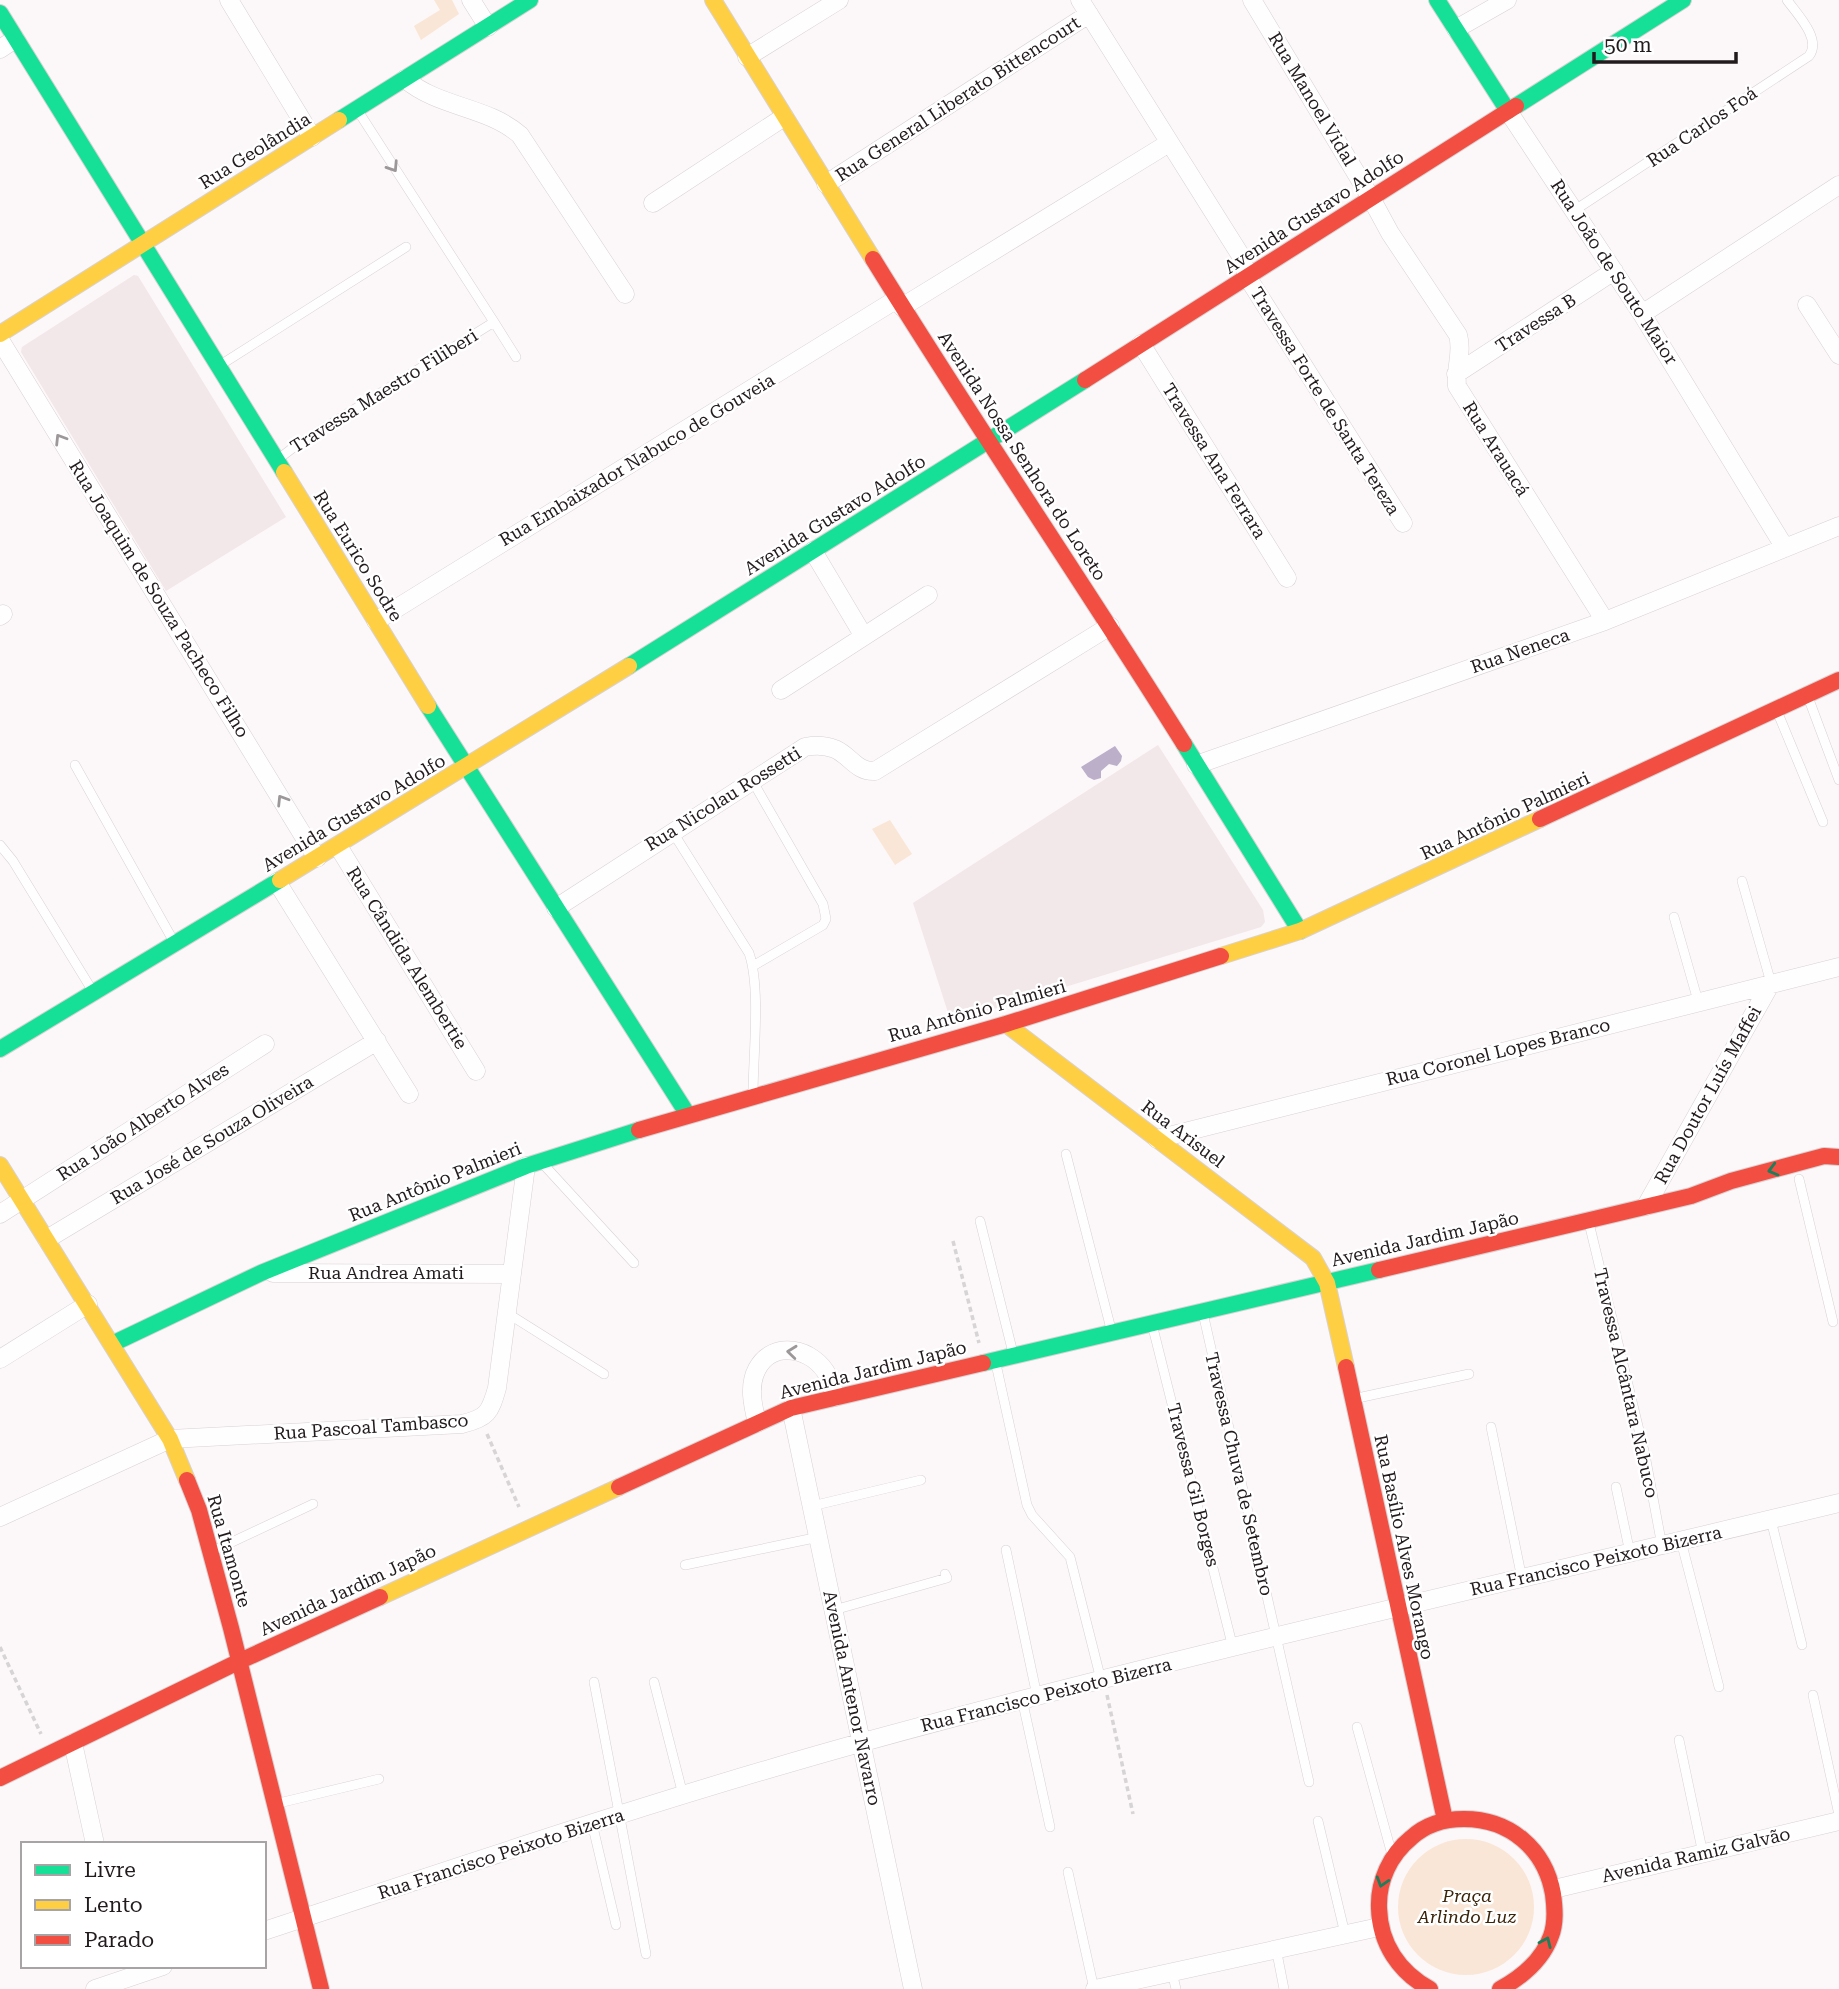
<svg xmlns="http://www.w3.org/2000/svg" width="1839" height="1989" font-family="'Roboto Serif',serif">
<style>
.built{fill:#f2e7e9}
.green{fill:#fae6d6}
.water{fill:#bbafca}
.lines{fill:none;stroke-linecap:round;stroke-linejoin:round}
.lane-casing{stroke:#d8d2d3;stroke-width:10}
.street-casing{stroke:#d8d2d3;stroke-width:19}
.fast-casing{stroke:#d8d2d3;stroke-width:18}
.slow-casing{stroke:#d8d2d3;stroke-width:18}
.jam-casing{stroke:#d8d2d3;stroke-width:18}
.path{stroke:#d6d4d4;stroke-width:3.5;stroke-dasharray:5 3.5;stroke-linecap:butt}
.lane{stroke:#fffefe;stroke-width:9}
.street{stroke:#fffefe;stroke-width:18}
.fast{stroke:#16e098;stroke-width:16}
.slow{stroke:#ffcf43;stroke-width:16}
.jam{stroke:#f24e42;stroke-width:16}
.oneway{stroke:#9c9899}
.oneway2{stroke:#1c7e5a}
.labels{text-anchor:middle;stroke-width:5;stroke-linejoin:round;paint-order:stroke}
.street-label{font-size:18px;fill:#221b1d;stroke:#fff}
.park-label{font-size:18px;font-style:italic;fill:#3a2308;stroke:#fff}
</style>
<rect width="100%" height="100%" fill="#fcf7f8"/>
<path class="built" d="M134,275L138,276L286,517L166,591L21,352L22,347Z
M1158,745L1263,910L1265,922L1261,927L951,1022L913,903Z"/>
<path class="green" d="M434,0H452L459,14L421,40L414,26L440,10Z
M890,820L912,854L895,865L872,829Z
M1398 1907a68 68 0 1 1 136 0a68 68 0 1 1-136 0Z"/>
<path class="water" d="M1115,746L1122,756L1121,761L1117,766L1109,764L1101,771V778L1094,780L1088,777L1081,767Z"/>
<g class="lines">
<defs>
<path id="lane" d="M1575,210L1809,56C1822,39 1797,14 1787,0
M494,322L516,357
M222,364L406,247
M277,460L294,447L494,322L358,111
M1808,697L1839,780
M1777,711L1823,822
M75,765L174,942
M752,780L823,904L826,919L823,925L753,966
M672,831L749,953C761,988 753,1056 753,1095
M0,845L13,861L92,990
M1742,881L1771,983
M1674,917L1698,1001
M1066,1154L1111,1329
M544,1165L634,1263
M1799,1179L1833,1322
M980,1221L1013,1353
M1589,1223L1645,1455L1662,1546
M507,1313L604,1374
M1203,1313L1309,1782
M1152,1324L1233,1648
M996,1364L1027,1505L1032,1515L1070,1557L1101,1680
M1353,1399L1469,1374
M1491,1427L1522,1579
M1616,1487L1630,1553
M812,1506L921,1480
M1771,1520L1802,1645
M1681,1541L1719,1687
M1006,1550L1037,1696
M213,1551L313,1504
M685,1565L819,1537
M834,1610L947,1578L945,1574
M594,1682L646,1954
M654,1682L683,1795
M1813,1695L1839,1815
M1022,1699L1050,1827
M1357,1727L1391,1851
M1679,1740L1703,1854
M279,1803L379,1779
M1318,1821L1345,1934
M592,1823L616,1925
M1068,1872L1094,1989
M1276,1948L1284,1989
M1172,1972L1176,1989"/>
<path id="street" d="M229,0L312,137
M471,0L488,27
M1080,0L1241,256L1248,278L1403,523
M1252,0L1371,198L1390,233L1458,335C1463,353 1455,367 1457,386L1605,621
M1456,29L1507,0
M0,49L15,39
M747,57L839,0
M405,79C439,108 487,106 520,135L625,294
M1508,111L1642,314L1785,548
M826,184L1089,14
M653,203L784,117
M1807,305L1839,355
M902,307L1169,143
M1642,314L1839,185
M0,340L317,858
M1141,344L1287,578
M1456,374L1614,271
M813,551L863,635
M0,616L3,614
M376,621L897,299
M781,690L928,595
M1196,765L1605,621L1839,526
M338,846L476,1071
M277,882L409,1094
M556,908L805,747C815,745 825,745 835,749C851,756 856,772 875,771L1110,626
M1157,1139L1839,967
M1646,1206L1771,983
M0,1214L265,1044
M47,1239L377,1041
M273,1273L511,1274
M0,1359L88,1304
M791,1408L913,1989
M757,1423C753,1406 748,1386 757,1369C773,1339 814,1348 828,1376C832,1382 833,1390 835,1397
M0,1517L170,1439L462,1424C487,1418 490,1413 497,1388L526,1166
M73,1743L95,1844
M1554,1889L1839,1821
M264,1931C464,1865 664,1797 867,1741C1188,1653 1515,1581 1839,1503
M95,1989L163,1966
M1095,1989L1379,1927"/>
<path id="fast" d="M1437,0L1508,111
M0,13L284,472
M1516,106L1683,0
M339,120L530,0
M629,666L1085,380
M428,706L688,1115
M1184,744L1300,931
M0,1049L280,880
M112,1344L261,1273L526,1166L639,1130
M983,1363L1379,1270"/>
<path id="slow" d="M713,0L873,259
M0,334L339,120
M284,472L428,706
M280,880L629,666
M1221,956L1300,931L1540,819
M1006,1024L1313,1258L1327,1283L1346,1367
M0,1165L170,1439L187,1480
M380,1597L619,1487"/>
<path id="jam" d="M873,259C974,423 1082,581 1184,744
M1085,380L1516,106
M1540,819L1839,680
M639,1130L1006,1024L1221,956
M1379,1270L1691,1196L1731,1181L1824,1156L1839,1157
M1346,1367L1445,1820
M187,1480L199,1510L231,1628L321,1989
M619,1487L791,1408L983,1363
M0,1778L240,1661L380,1597
M1430,1989C1399,1972 1380,1944 1379,1908C1378,1881 1390,1855 1411,1838C1426,1824 1444,1819 1464,1819C1510,1819 1545,1849 1553,1894C1555,1909 1556,1923 1551,1936C1542,1961 1522,1977 1500,1989"/>
</defs>
<use href="#lane" class="lane-casing"/>
<use href="#street" class="street-casing"/>
<use href="#fast" class="fast-casing"/>
<use href="#slow" class="slow-casing"/>
<use href="#jam" class="jam-casing"/>
<path class="path" d="M953,1241L979,1343
M487,1434L519,1507
M0,1647L41,1734
M1107,1695L1133,1814"/>
<use href="#lane" class="lane"/>
<use href="#street" class="street"/>
<use href="#fast" class="fast"/>
<use href="#slow" class="slow"/>
<use href="#jam" class="jam"/>
</g>
<defs><path id="oneway-chevron" d="M-2-3.5L2.5 0L-2 3.5" fill="none" stroke-width="1.6" stroke-linecap="round" stroke-linejoin="round" transform="scale(1.75)"/></defs>
<g class="oneway">
<use href="#oneway-chevron" transform="translate(393 167) rotate(57)"/>
<use href="#oneway-chevron" transform="translate(60 439) rotate(-122)"/>
<use href="#oneway-chevron" transform="translate(282 800) rotate(-122)"/>
<use href="#oneway-chevron" transform="translate(792 1352) rotate(-174)"/>
</g>
<g class="oneway2">
<use href="#oneway-chevron" transform="translate(1773 1170) rotate(165)"/>
<use href="#oneway-chevron" transform="translate(1382 1882) rotate(107)"/>
<use href="#oneway-chevron" transform="translate(1546 1942) rotate(-66)"/>
</g>
<g class="labels">
<g class="street-label">
<text transform="translate(958 99) rotate(-33)" y="6">Rua General Liberato Bittencourt</text>
<text transform="translate(1312 99) rotate(59)" y="6">Rua Manoel Vidal</text>
<text transform="translate(1702 127) rotate(-34)" y="6">Rua Carlos Foá</text>
<text transform="translate(255 151) rotate(-32)" y="6">Rua Geolândia</text>
<text transform="translate(1314 212) rotate(-33)" y="6">Avenida Gustavo Adolfo</text>
<text transform="translate(1614 272) rotate(57)" y="6">Rua João de Souto Maior</text>
<text transform="translate(1536 323) rotate(-33)" y="6">Travessa B</text>
<text transform="translate(384 391) rotate(-32)" y="6">Travessa Maestro Filiberi</text>
<text transform="translate(1325 401) rotate(58)" y="6">Travessa Forte de Santa Tereza</text>
<text transform="translate(1496 449) rotate(58)" y="6">Rua Arauacá</text>
<text transform="translate(1022 456) rotate(57)" y="6">Avenida Nossa Senhora do Loreto</text>
<text transform="translate(637 460) rotate(-31)" y="6">Rua Embaixador Nabuco de Gouveia</text>
<text transform="translate(1214 461) rotate(58)" y="6">Travessa Ana Ferrara</text>
<text transform="translate(835 515) rotate(-32)" y="6">Avenida Gustavo Adolfo</text>
<text transform="translate(358 556) rotate(58)" y="6">Rua Eurico Sodre</text>
<text transform="translate(159 599) rotate(58)" y="6">Rua Joaquim de Souza Pacheco Filho</text>
<text transform="translate(1520 651) rotate(-19)" y="6">Rua Neneca</text>
<text transform="translate(723 799) rotate(-32)" y="6">Rua Nicolau Rossetti</text>
<text transform="translate(354 813) rotate(-31)" y="6">Avenida Gustavo Adolfo</text>
<text transform="translate(1505 816) rotate(-25)" y="6">Rua Antônio Palmieri</text>
<text transform="translate(407 958) rotate(58)" y="6">Rua Cândida Alembertie</text>
<text transform="translate(977 1011) rotate(-16)" y="6">Rua Antônio Palmieri</text>
<text transform="translate(1498 1052) rotate(-14)" y="6">Rua Coronel Lopes Branco</text>
<text transform="translate(1708 1095) rotate(-61)" y="6">Rua Doutor Luís Maffei</text>
<text transform="translate(143 1122) rotate(-33)" y="6">Rua João Alberto Alves</text>
<text transform="translate(1183 1134) rotate(37)" y="6">Rua Arisuel</text>
<text transform="translate(212 1140) rotate(-31)" y="6">Rua José de Souza Oliveira</text>
<text transform="translate(435 1182) rotate(-22)" y="6">Rua Antônio Palmieri</text>
<text transform="translate(1425 1239) rotate(-13)" y="6">Avenida Jardim Japão</text>
<text x="386" y="1279">Rua Andrea Amati</text>
<text transform="translate(873 1370) rotate(-14)" y="6">Avenida Jardim Japão</text>
<text transform="translate(1626 1383) rotate(77)" y="6">Travessa Alcântara Nabuco</text>
<text transform="translate(371 1427) rotate(-4)" y="6">Rua Pascoal Tambasco</text>
<text transform="translate(1239 1474) rotate(77)" y="6">Travessa Chuva de Setembro</text>
<text transform="translate(1193 1485) rotate(76)" y="6">Travessa Gil Borges</text>
<text transform="translate(1404 1547) rotate(78)" y="6">Rua Basílio Alves Morango</text>
<text transform="translate(229 1551) rotate(74)" y="6">Rua Itamonte</text>
<text transform="translate(1596 1561) rotate(-13)" y="6">Rua Francisco Peixoto Bizerra</text>
<text transform="translate(348 1590) rotate(-25)" y="6">Avenida Jardim Japão</text>
<text transform="translate(1046 1695) rotate(-14)" y="6">Rua Francisco Peixoto Bizerra</text>
<text transform="translate(852 1698) rotate(78)" y="6">Avenida Antenor Navarro</text>
<text transform="translate(501 1854) rotate(-18)" y="6">Rua Francisco Peixoto Bizerra</text>
<text transform="translate(1696 1855) rotate(-13)" y="6">Avenida Ramiz Galvão</text>
</g>
<g class="park-label">
<text x="1467" y="1902">Praça<tspan x="1467" dy="21">Arlindo Luz</tspan></text>
</g>
</g>
<rect x="21" y="1842" width="245" height="126" fill="#ffffff" stroke="#a7a4a5" stroke-width="2"/>
<rect x="35" y="1865" width="35" height="10" fill="#16e098" stroke="#a7a4a5" stroke-width="2"/>
<text x="84" y="1877" font-size="21" fill="#221b1d">Livre</text>
<rect x="35" y="1900" width="35" height="10" fill="#ffcf43" stroke="#a7a4a5" stroke-width="2"/>
<text x="84" y="1912" font-size="21" fill="#221b1d">Lento</text>
<rect x="35" y="1935" width="35" height="10" fill="#f24e42" stroke="#a7a4a5" stroke-width="2"/>
<text x="84" y="1947" font-size="21" fill="#221b1d">Parado</text>
<path d="M1594 52v10h142v-10" fill="none" stroke="#221b1d" stroke-width="3.5"/>
<text x="1604" y="52" font-size="21" fill="#221b1d" stroke="#ffffff" stroke-width="5" paint-order="stroke">50 m</text>
</svg>
